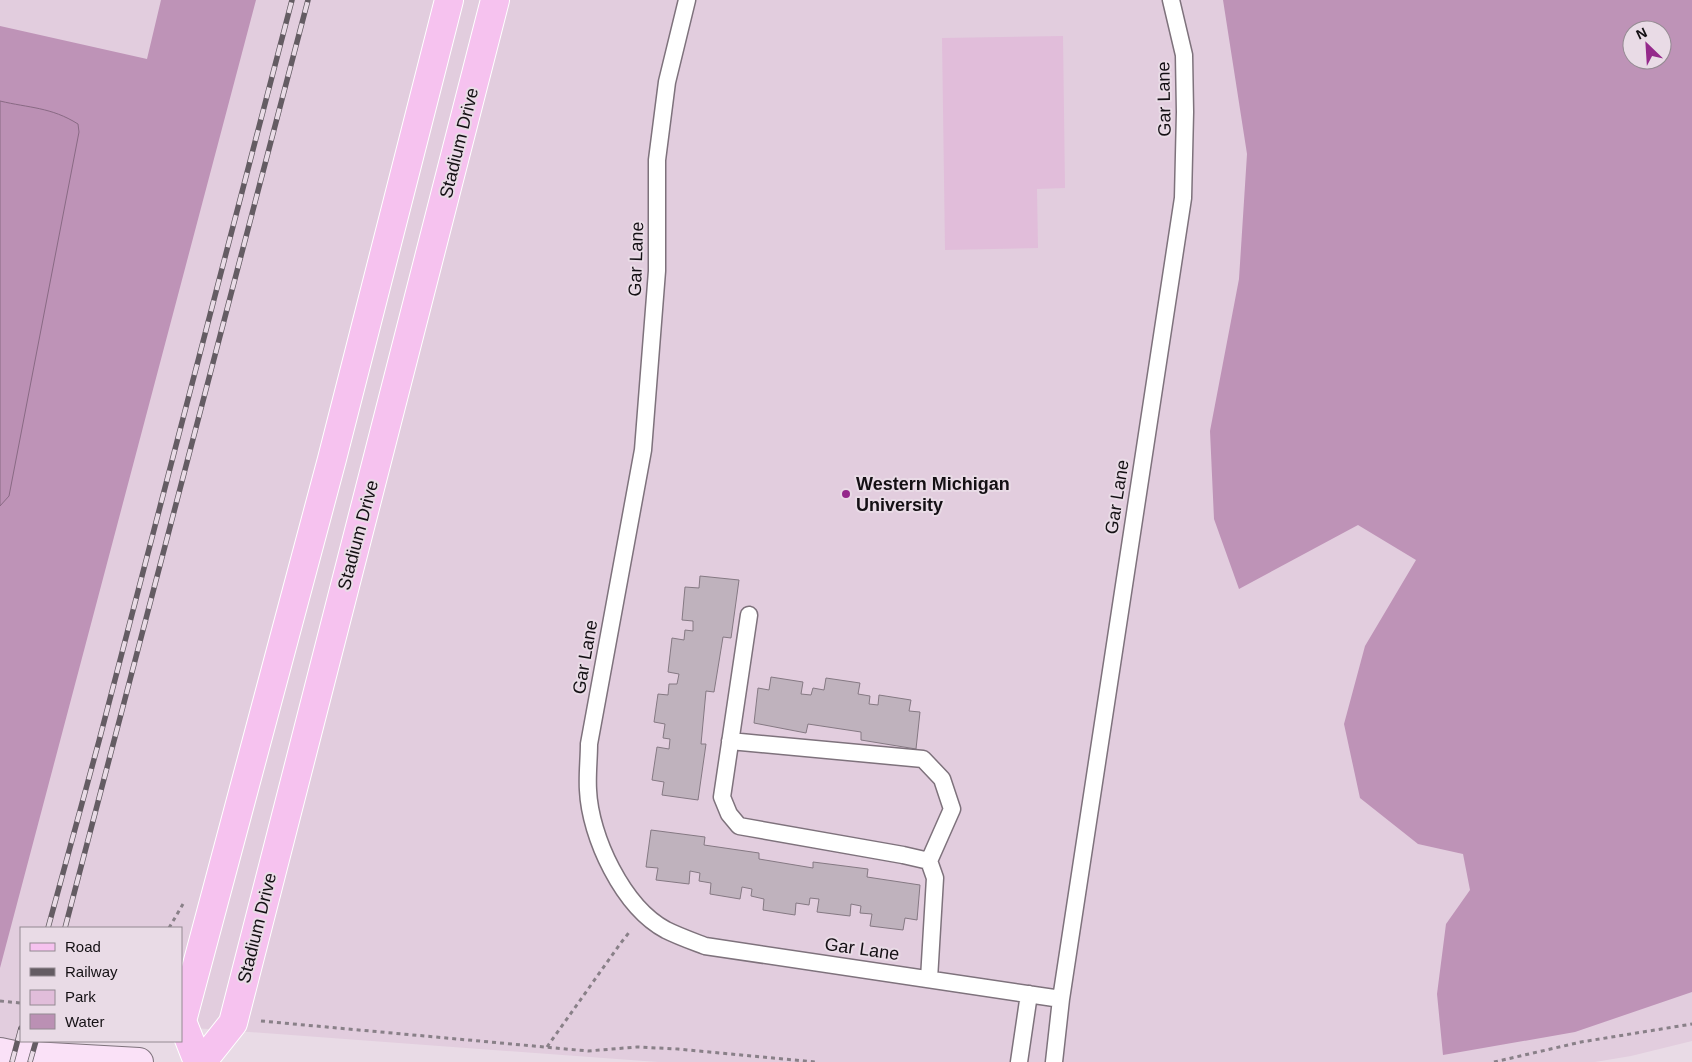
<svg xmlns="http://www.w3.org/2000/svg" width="1692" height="1062" font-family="Helvetica,sans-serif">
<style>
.built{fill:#e2cdde;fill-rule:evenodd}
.green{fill:#e1bdda}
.forest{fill:#be93b7;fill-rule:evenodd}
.water{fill:#bb90b4;stroke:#896a84}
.building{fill:#bfb2bd;stroke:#857983}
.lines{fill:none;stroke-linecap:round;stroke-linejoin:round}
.lane-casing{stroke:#7e727c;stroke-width:19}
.secondary-casing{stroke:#7e727c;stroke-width:30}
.primary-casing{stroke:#fff;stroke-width:30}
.path{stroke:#898088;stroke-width:3;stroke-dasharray:4 4;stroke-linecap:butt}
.lane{stroke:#fff;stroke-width:16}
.secondary{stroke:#fae1f7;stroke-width:28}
.primary{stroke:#f6c2ef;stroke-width:28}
.rail-casing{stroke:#645c63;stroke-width:5.5}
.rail{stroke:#e9dbe6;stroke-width:4;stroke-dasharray:11;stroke-linecap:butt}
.poi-dot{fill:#95298b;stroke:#e9dbe6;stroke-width:2}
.labels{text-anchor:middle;stroke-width:4;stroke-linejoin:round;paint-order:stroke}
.street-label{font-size:18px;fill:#141014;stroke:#e9dbe6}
.poi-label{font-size:18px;font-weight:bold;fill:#141014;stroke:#e9dbe6;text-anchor:start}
</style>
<rect width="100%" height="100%" fill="#e9dbe6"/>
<path class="built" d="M0,0H1692V1041L1631,1056L1595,1062H658L181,1027V928H21V1041H64L22,1062H0ZM1632,30H1662V60H1632Z"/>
<path class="green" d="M1063,36L1065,188L1037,189L1038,248L945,250L942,38Z"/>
<path class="forest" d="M161,0H256L0,968V26L147,59Z
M1223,0H1692V992L1575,1032L1443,1055L1437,994L1446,924L1470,890L1463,854L1418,844L1360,798L1344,724L1365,646L1416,560L1358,525L1239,589L1214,519L1210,431L1239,279L1247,154ZM1632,30H1662V60H1632Z"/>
<path class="water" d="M0,101C29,108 51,107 78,124L79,132L9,496L0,506Z"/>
<path class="building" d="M700,576L739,580L731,638L723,637L714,692L706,691L701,744H706L698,800L662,795L664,782L652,780L657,747L669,749L670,739L663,738L665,724L654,722L658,694L668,695L669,684H677L679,674L668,672L672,638L684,640L685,630L693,631V621L682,620L685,587L699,588Z
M771,677L803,682L801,694L811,695L813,688L824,690L826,678L860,683L858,694L870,696L869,704L878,705L879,695L911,700L909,711L920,712L916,749L861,740V732L808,724L806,733L754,723L758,688L769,690Z
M651,830L705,837L704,845L759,853V859L813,868V862L868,869L867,877L920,885L917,920L905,918L903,930L870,926L872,914L860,913L861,906L851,904L850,916L817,912L819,899L810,898L809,905L796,903L795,915L763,910L764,899L751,896L752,889L742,887L740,899L710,894L711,883L699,881L700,873L690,871L689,884L656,880L658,868L646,867Z"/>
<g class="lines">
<defs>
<path id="lane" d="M687,0L667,82L657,160V271L643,450L589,744C589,759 587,775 588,790C590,837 623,907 666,930C678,936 692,941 705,946L1061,999L1183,198L1185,112L1184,55L1171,0
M749,615L722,797L729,814L739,826L903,855L929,861L935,878L929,979
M730,741L923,759L942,779L952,809L929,861
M1019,1062L1029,994
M1054,1062L1061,999"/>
<path id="secondary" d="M0,1052L14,1055L139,1062"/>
<path id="primary" d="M198,1062L182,1021L332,459L449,0
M202,1062L233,1023L495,0"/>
</defs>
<use href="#lane" class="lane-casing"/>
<use href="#secondary" class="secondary-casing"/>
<use href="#primary" class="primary-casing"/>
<path class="path" d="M169,928L183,904
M0,1001L21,1003
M261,1021L588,1051L637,1047L678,1049L816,1062
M547,1047L620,944L631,930
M1494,1062L1581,1042L1692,1024"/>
<use href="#lane" class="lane"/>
<use href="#secondary" class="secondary"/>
<use href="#primary" class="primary"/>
<defs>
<path id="rail" d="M48,928L99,741L292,0
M65,928L308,0
M12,1062L21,1028
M30,1062L36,1041"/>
</defs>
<use href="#rail" class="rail-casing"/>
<use href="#rail" class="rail"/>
</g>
<circle class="poi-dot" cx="846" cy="494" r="5"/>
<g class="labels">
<g class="street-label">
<text transform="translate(1164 99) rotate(-91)" y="6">Gar Lane</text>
<text transform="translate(459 143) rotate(-76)" y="6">Stadium Drive</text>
<text transform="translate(636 259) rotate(-88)" y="6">Gar Lane</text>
<text transform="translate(1117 497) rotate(-81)" y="6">Gar Lane</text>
<text transform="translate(358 535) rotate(-75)" y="6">Stadium Drive</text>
<text transform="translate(585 657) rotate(-80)" y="6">Gar Lane</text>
<text transform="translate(257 928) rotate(-76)" y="6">Stadium Drive</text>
<text transform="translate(862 949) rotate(8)" y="6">Gar Lane</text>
</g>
<g class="poi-label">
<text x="856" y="490">Western Michigan<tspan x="856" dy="21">University</tspan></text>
</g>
</g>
<rect x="20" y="927" width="162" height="115" fill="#e9dbe6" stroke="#948a92"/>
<rect x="30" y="943" width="25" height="8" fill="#f6c2ef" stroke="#948a92"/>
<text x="65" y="952" font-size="15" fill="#141014">Road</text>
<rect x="30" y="968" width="25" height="8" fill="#645c63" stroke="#948a92"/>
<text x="65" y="977" font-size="15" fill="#141014">Railway</text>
<rect x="30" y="990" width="25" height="15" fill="#e1bdda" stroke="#948a92"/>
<text x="65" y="1002" font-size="15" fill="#141014">Park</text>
<rect x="30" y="1014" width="25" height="15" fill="#bb90b4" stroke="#948a92"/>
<text x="65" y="1027" font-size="15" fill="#141014">Water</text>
<g transform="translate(1647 45) rotate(335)"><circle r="24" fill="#e9dbe6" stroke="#948a92"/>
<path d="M0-4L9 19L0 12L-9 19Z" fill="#95298b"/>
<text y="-8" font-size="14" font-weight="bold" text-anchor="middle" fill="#141014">N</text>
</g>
</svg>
